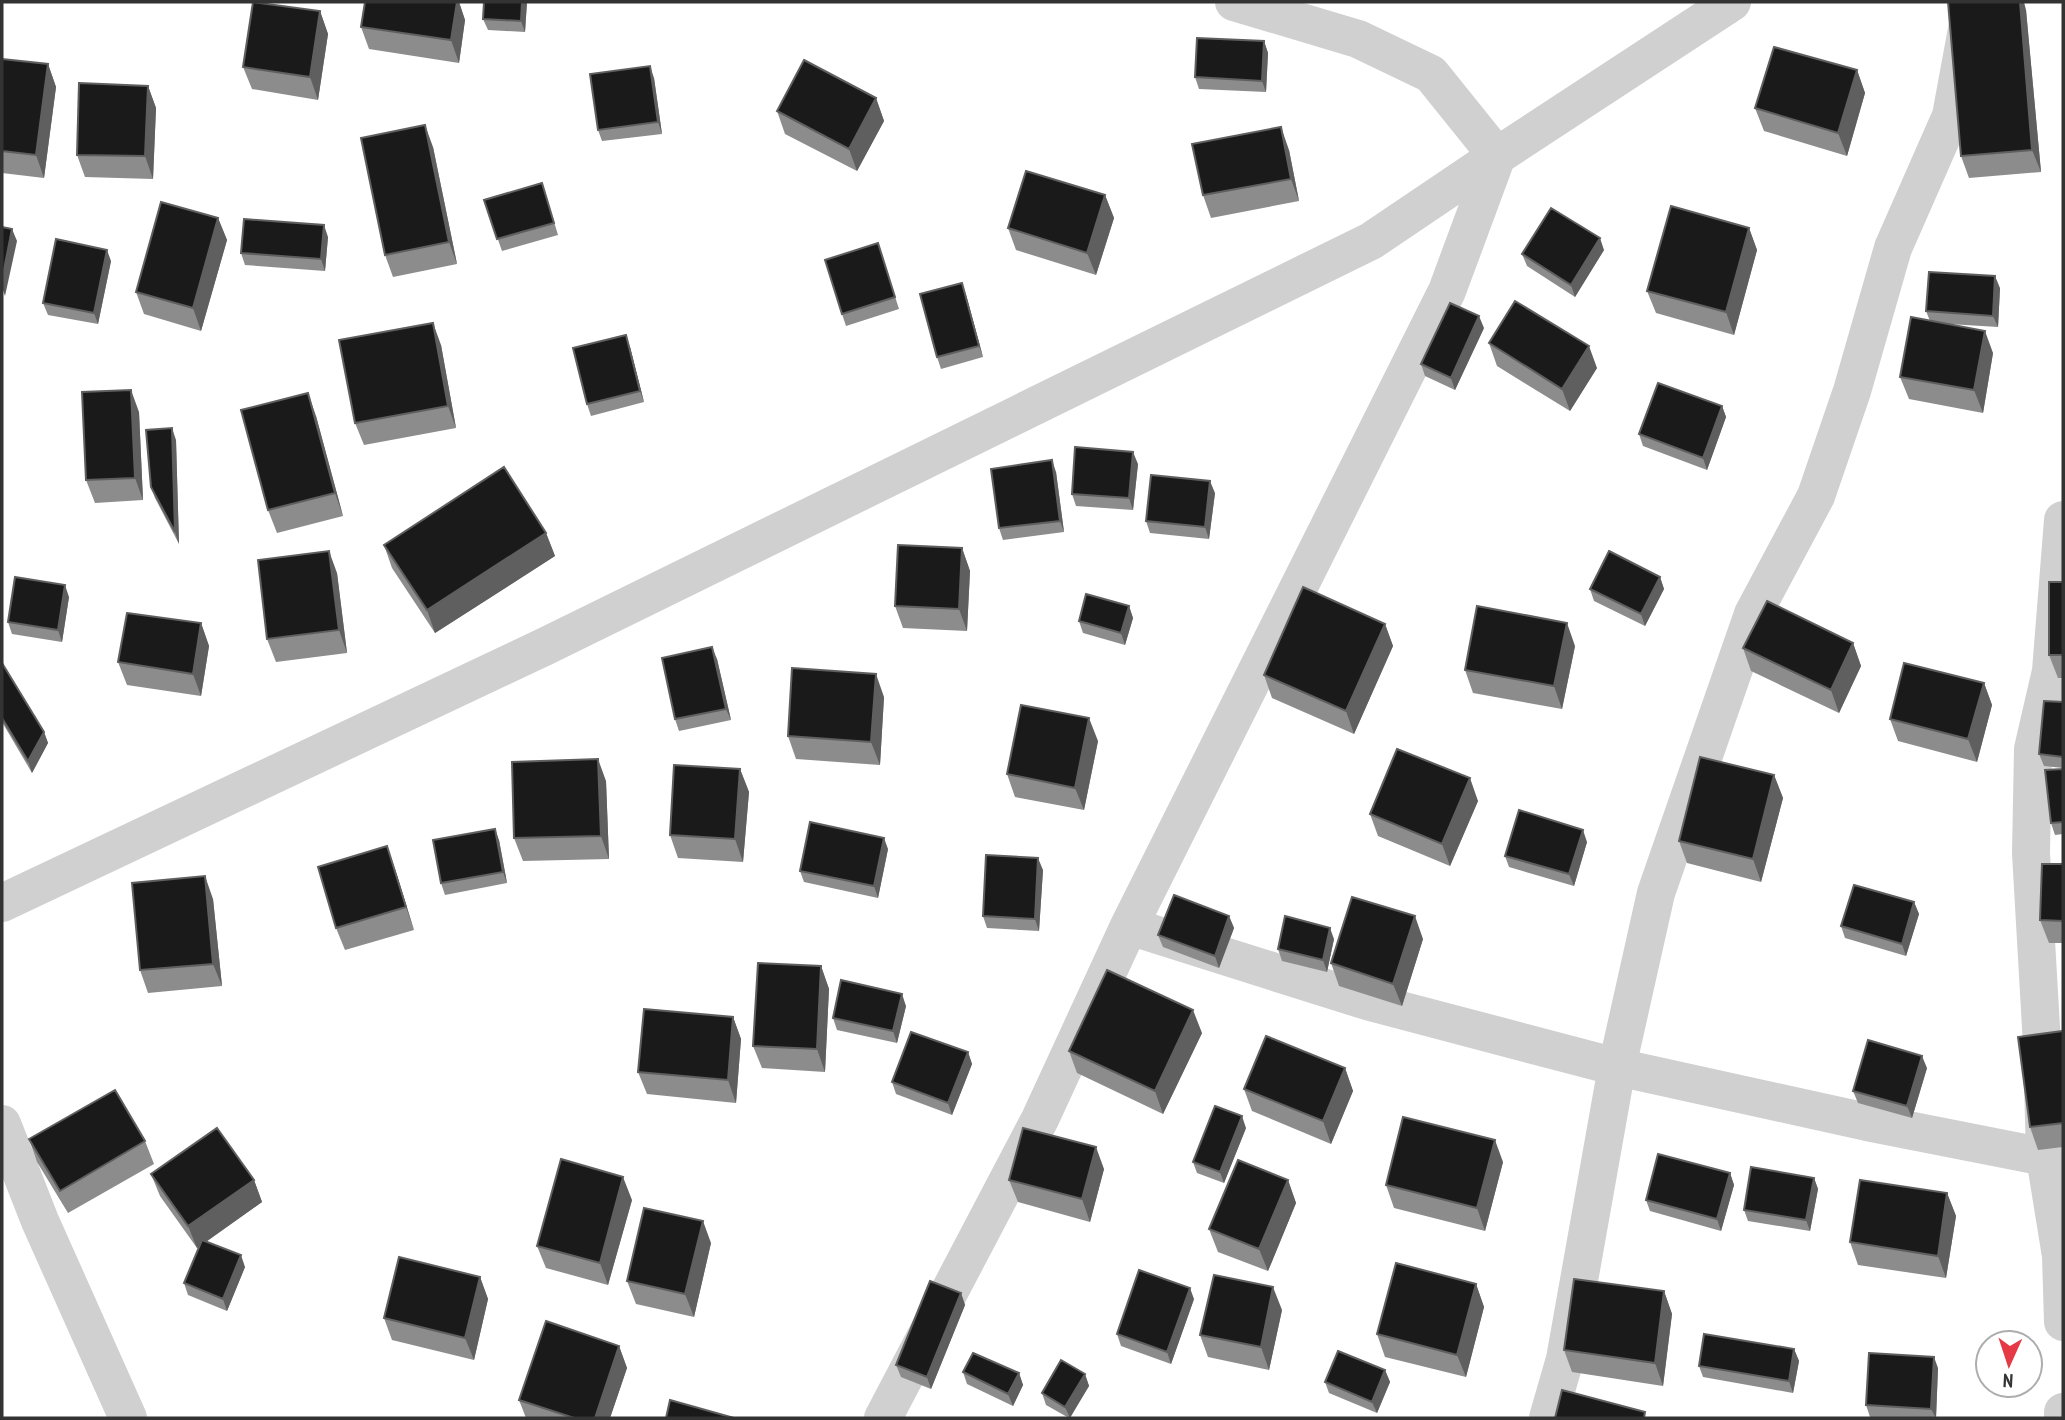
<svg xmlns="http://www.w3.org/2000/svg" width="2065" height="1420" font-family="'PT Sans Narrow',sans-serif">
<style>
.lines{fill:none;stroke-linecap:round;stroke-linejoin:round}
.street{stroke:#d0d0d0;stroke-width:38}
.wall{fill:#8c8c8c}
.shaded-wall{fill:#5f5f5f}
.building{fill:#1a1a1a;stroke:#5f5f5f;stroke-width:2}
</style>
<rect width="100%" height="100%" fill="#fff"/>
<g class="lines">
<path class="street" d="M1234,2L1358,39L1431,74L1497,156L1732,2
M2063,520L2051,671L2033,749L2031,853L2042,1045L2045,1157L2061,1256L2063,1322
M2,903L546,646L1371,241L1497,156
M1129,926L1370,1002L1617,1067L1867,1122L2045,1157
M2,1124L40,1221L128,1418
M883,1418L1040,1119L1129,926L1447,291L1497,156
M1548,1418L1565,1359L1617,1067L1656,893L1753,614L1816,496L1852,391L1893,248L1951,116L1972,2
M2063,1418V1412"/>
</g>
<path class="wall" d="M365,2H459L465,20L459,63L369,49L361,27Z
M527,2L525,32L488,30L483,19Z
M2026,10L2041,172L1969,178L1961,156Z
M320,11L328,34L318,100L252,89L243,67Z
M1264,41L1268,53L1266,92L1199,89L1195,77Z
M2,59L48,64L56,87L44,178L2,173Z
M1857,70L1865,93L1847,156L1764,131L1755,108Z
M654,78L662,134L602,141L598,130Z
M148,86L156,108L153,179L85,177L77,155Z
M876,98L884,121L857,171L785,134L777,111Z
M433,147L457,264L393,277L385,255Z
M1289,150L1299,201L1211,218L1203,195Z
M546,195L558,235L502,251L484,200Z
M1105,195L1114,218L1096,275L1016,250L1008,228Z
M218,218L227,240L201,331L144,314L136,292Z
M1749,228L1757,250L1734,335L1656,313L1647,291Z
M328,237L325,271L245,265L241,253Z
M878,243L899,309L846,326L842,314Z
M1604,250L1575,297L1527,266L1522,254Z
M111,261L98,324L48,315L43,303Z
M2000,288L1998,327L1949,324L1993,353L1983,413L1909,399L1900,377L1930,321L1926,311Z
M966,295L983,357L941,369L937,357Z
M1484,328L1455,390L1425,376L1421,364Z
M1489,343L1597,368L1570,411L1497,366Z
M441,345L456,428L364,445L355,423Z
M630,347L644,402L591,416L587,404Z
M1722,406L1726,417L1707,470L1643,446L1639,434Z
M139,412L143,500L95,503L86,480Z
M316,416L343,516L277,533L268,510Z
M176,440L179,544L155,498L151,487Z
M1138,464L1133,510L1076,506L1072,494Z
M1056,472L1064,532L1003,540L999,528Z
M1215,493L1209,539L1150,533L1146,521Z
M546,533L555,556L435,633L392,568L384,545Z
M962,548L970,571L967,631L903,628L895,606Z
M337,573L347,653L276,662L267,639Z
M1660,577L1664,589L1645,626L1594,601L1590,589Z
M2063,582V678H2058L2049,655Z
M69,597L62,642L12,634L8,622Z
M1129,606L1133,618L1125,645L1083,633L1079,621Z
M201,623L209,646L201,696L127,685L118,662Z
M1385,624L1393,646L1354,734L1272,698L1264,675Z
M1853,643L1861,666L1839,713L1751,671L1743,648Z
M1575,646L1562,709L1473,693L1465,670Z
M717,659L731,720L679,731L675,719Z
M2,663L44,732L48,743L32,773L2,722Z
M1984,683L1992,705L1977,762L1898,741L1890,719Z
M884,697L880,765L796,759L788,736Z
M2063,702V768L2044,766L2039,754Z
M1098,741L1084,810L1015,797L1007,774Z
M740,769L749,792L743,862L678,858L670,835Z
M2063,769V834L2055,835L2051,823Z
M1774,775L1783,798L1761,882L1687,863L1679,841Z
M606,781L609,859L523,861L514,838Z
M1478,801L1450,866L1378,836L1370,814Z
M499,840L507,883L445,895L441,883Z
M1587,842L1574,886L1509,867L1505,856Z
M888,849L878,898L804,882L800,871Z
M2063,864V943H2049L2040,920Z
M395,869L414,930L345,950L336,928Z
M1043,870L1039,931L987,928L983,916Z
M213,899L222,986L148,993L140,970Z
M1914,902L1919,914L1906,956L1845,938L1841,926Z
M1229,916L1234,928L1219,968L1163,947L1158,935Z
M1334,939L1327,972L1282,961L1278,949Z
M1423,939L1402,1006L1339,986L1331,963Z
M821,966L829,989L825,1072L762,1068L753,1046Z
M906,1006L897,1043L837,1030L833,1018Z
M733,1017L741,1039L736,1103L647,1094L638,1072Z
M2063,1031V1147L2038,1150L2030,1127Z
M1202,1033L1163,1114L1077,1073L1069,1051Z
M968,1052L972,1064L952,1115L896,1094L892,1082Z
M1345,1068L1353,1091L1331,1144L1252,1111L1244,1089Z
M1927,1068L1912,1118L1858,1103L1853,1091Z
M1246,1128L1224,1183L1197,1173L1193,1162Z
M29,1139L145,1141L154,1164L68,1213L37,1162Z
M1503,1162L1485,1231L1394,1208L1386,1185Z
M1104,1169L1090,1222L1018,1202L1009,1180Z
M1730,1173L1734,1185L1721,1231L1650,1211L1646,1200Z
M151,1174L254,1180L262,1202L206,1242L245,1267L227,1311L188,1295L184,1283L199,1247L197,1248L160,1196Z
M1814,1178L1818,1189L1810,1231L1748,1221L1744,1210Z
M1288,1180L1296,1203L1268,1271L1218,1252L1209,1229Z
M1947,1193L1956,1216L1946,1278L1858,1265L1850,1242Z
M632,1200L608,1285L546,1268L537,1246Z
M711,1243L694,1317L636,1304L627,1281Z
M480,1277L488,1299L474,1360L392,1340L384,1318Z
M1476,1284L1484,1307L1466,1377L1385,1357L1377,1334Z
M1664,1291L1672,1314L1663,1386L1572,1372L1564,1350Z
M961,1293L965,1305L931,1389L901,1377L896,1365Z
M1194,1299L1171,1364L1121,1346L1117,1334Z
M1282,1310L1269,1370L1208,1357L1200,1335Z
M619,1346L627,1368L610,1418H526L519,1400Z
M1794,1349L1799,1361L1793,1393L1703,1377L1699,1366Z
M1938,1368L1936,1418L1870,1417L1866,1405Z
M1385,1370L1390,1382L1377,1413L1329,1393L1325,1382Z
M963,1372L1019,1373L1023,1385L1013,1406L967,1384Z
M1085,1374L1089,1386L1069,1418L1046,1405L1042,1393Z"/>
<path class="shaded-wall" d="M457,2H459L465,20L459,63L451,40Z
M522,2H527L525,32L521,21Z
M2020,2H2024L2026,10L2041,172L2032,150Z
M320,11L328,34L318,100L310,77Z
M1264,41L1268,53L1266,92L1262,81Z
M48,64L56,87L44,178L36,155Z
M650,66L654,78L662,134L658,122Z
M1857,70L1865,93L1847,156L1838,133Z
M148,86L156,108L153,179L145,156Z
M876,98L884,121L857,171L849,149Z
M425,125L433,147L457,264L449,242Z
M1281,127L1289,150L1299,201L1291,179Z
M1105,195L1114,218L1096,275L1087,253Z
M218,218L227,240L201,331L193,308Z
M324,225L328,237L325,271L321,259Z
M1749,228L1757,250L1734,335L1726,312Z
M12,229L17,241L5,296L2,287V280Z
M1600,238L1604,250L1575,297L1571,285Z
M107,250L111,261L98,324L94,313Z
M1995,276L2000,288L1998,327L1993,316Z
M962,283L966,295L983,357L979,346Z
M1479,316L1484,328L1455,390L1451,378Z
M433,323L441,345L456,428L448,406Z
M1985,331L1993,353L1983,413L1974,390Z
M626,335L630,347L644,402L640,391Z
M1589,346L1597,368L1570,411L1562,389Z
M131,390L139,412L143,500L135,478Z
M308,393L316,416L343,516L335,493Z
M1722,406L1726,417L1707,470L1703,458Z
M172,428L176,440L179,544L175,532Z
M1133,452L1138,464L1133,510L1129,498Z
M1052,460L1056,472L1064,532L1060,521Z
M1210,481L1215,493L1209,539L1205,527Z
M546,533L555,556L435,633L427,610Z
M962,548L970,571L967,631L959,609Z
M329,551L337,573L347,653L339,630Z
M1660,577L1664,589L1645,626L1641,614Z
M65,585L69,597L62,642L58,630Z
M1129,606L1133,618L1125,645L1121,633Z
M201,623L209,646L201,696L193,674Z
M1567,623L1575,646L1562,709L1554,686Z
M1385,624L1393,646L1354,734L1346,711Z
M1853,643L1861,666L1839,713L1831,690Z
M712,647L717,659L731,720L726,709Z
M876,674L884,697L880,765L871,742Z
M1984,683L1992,705L1977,762L1968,739Z
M1089,718L1098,741L1084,810L1075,788Z
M44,732L48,743L32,773L28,761Z
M598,759L606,781L609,859L601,836Z
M740,769L749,792L743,862L735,839Z
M1774,775L1783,798L1761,882L1753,859Z
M1470,778L1478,801L1450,866L1442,844Z
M495,829L499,840L507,883L503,872Z
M1583,830L1587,842L1574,886L1569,874Z
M884,838L888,849L878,898L874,886Z
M387,846L395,869L414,930L406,907Z
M1038,858L1043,870L1039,931L1035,919Z
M205,876L213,899L222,986L213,964Z
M1914,902L1919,914L1906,956L1902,944Z
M1229,916L1234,928L1219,968L1215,956Z
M1415,916L1423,939L1402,1006L1393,984Z
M1330,928L1334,939L1327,972L1323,960Z
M821,966L829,989L825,1072L817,1049Z
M902,994L906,1006L897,1043L893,1031Z
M1193,1010L1202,1033L1163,1114L1155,1091Z
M733,1017L741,1039L736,1103L728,1080Z
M968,1052L972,1064L952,1115L948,1103Z
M1922,1056L1927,1068L1912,1118L1907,1106Z
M1345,1068L1353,1091L1331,1144L1323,1121Z
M1242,1116L1246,1128L1224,1183L1220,1172Z
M1495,1140L1503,1162L1485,1231L1477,1208Z
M1096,1147L1104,1169L1090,1222L1082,1199Z
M1730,1173L1734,1185L1721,1231L1717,1219Z
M623,1177L632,1200L608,1285L600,1263Z
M1814,1178L1818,1189L1810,1231L1806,1220Z
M254,1180L262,1202L197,1248L188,1226Z
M1288,1180L1296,1203L1268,1271L1259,1249Z
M1947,1193L1956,1216L1946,1278L1938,1256Z
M703,1221L711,1243L694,1317L685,1294Z
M241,1255L245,1267L227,1311L223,1299Z
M480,1277L488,1299L474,1360L465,1338Z
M1476,1284L1484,1307L1466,1377L1457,1355Z
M1273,1287L1282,1310L1269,1370L1261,1347Z
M1190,1288L1194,1299L1171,1364L1167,1352Z
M1664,1291L1672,1314L1663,1386L1655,1363Z
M961,1293L965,1305L931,1389L927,1377Z
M619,1346L627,1368L610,1418H595Z
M1794,1349L1799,1361L1793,1393L1789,1381Z
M1934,1357L1938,1368L1936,1418L1931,1409Z
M1385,1370L1390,1382L1377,1413L1372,1402Z
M1019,1373L1023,1385L1013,1406L1008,1394Z
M1085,1374L1089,1386L1070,1418L1065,1407Z"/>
<path class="building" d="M253,2L320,11L310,77L243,67Z
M365,2H457L451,40L361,27Z
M484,2H522L521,21L483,19Z
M1948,2H2020L2032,150L1961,156Z
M1197,38L1264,41L1262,81L1195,77Z
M1774,47L1857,70L1838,133L1755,108Z
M2,59L48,64L36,155L2,151Z
M804,60L876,98L849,149L777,111Z
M650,66L658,122L598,130L590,74Z
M79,83L148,86L145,156L77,155Z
M425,125L449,242L385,255L361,138Z
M1281,127L1291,179L1203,195L1192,144Z
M1026,171L1105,195L1087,253L1008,228Z
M542,183L554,223L497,239L484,200Z
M161,202L218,218L193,308L136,292Z
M1671,206L1749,228L1726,312L1647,291Z
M1551,208L1600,238L1571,285L1522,254Z
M244,219L324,225L321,259L241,253Z
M2,227L12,229L2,280Z
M56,239L107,250L94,313L43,303Z
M878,243L895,297L842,314L825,260Z
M1929,272L1995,276L1993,316L1926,311Z
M962,283L979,346L937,357L920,294Z
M1515,301L1589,346L1562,389L1489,343Z
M1450,303L1479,316L1451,378L1421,364Z
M1911,317L1985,331L1974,390L1900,377Z
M433,323L448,406L355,423L339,340Z
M626,335L640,391L587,404L573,348Z
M1658,383L1722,406L1703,458L1639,434Z
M131,390L135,478L86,480L82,392Z
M308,393L335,493L268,510L241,410Z
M172,428L175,532L151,487L146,430Z
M1075,447L1133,452L1129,498L1072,494Z
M1052,460L1060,521L999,528L991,469Z
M504,467L546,533L427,610L384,545Z
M1151,475L1210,481L1205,527L1146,521Z
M898,545L962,548L959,609L895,606Z
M329,551L339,630L267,639L258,560Z
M1609,551L1660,577L1641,614L1590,589Z
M15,577L65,585L58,630L8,622Z
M2049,582H2063V655H2049Z
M1303,587L1385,624L1346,711L1264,675Z
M1086,594L1129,606L1121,633L1079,621Z
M1767,601L1853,643L1831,690L1743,648Z
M1477,606L1567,623L1554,686L1465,670Z
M127,613L201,623L193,674L118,662Z
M712,647L726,709L675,719L662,658Z
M2,663L44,732L28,761L2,718Z
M1904,663L1984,683L1968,739L1890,719Z
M792,668L876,674L871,742L788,736Z
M2044,701L2063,702V757L2039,754Z
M1021,705L1089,718L1075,788L1007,774Z
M1397,749L1470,778L1442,844L1370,814Z
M1700,757L1774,775L1753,859L1679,841Z
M598,759L601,836L514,838L512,762Z
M674,765L740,769L735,839L670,835Z
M2063,769V822L2051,823L2045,770Z
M1519,810L1583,830L1569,874L1505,856Z
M810,822L884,838L874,886L800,871Z
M495,829L503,872L441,883L433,840Z
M387,846L406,907L336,928L318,867Z
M986,855L1038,858L1035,919L983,916Z
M2042,864H2063V921L2040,920Z
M205,876L213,964L140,970L132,883Z
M1854,885L1914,902L1902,944L1841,926Z
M1174,895L1229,916L1215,956L1158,935Z
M1352,897L1415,916L1393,984L1331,963Z
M1285,916L1330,928L1323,960L1278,949Z
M758,963L821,966L817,1049L753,1046Z
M1107,970L1193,1010L1155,1091L1069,1051Z
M841,980L902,994L893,1031L833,1018Z
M644,1009L733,1017L728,1080L638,1072Z
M2063,1031V1123L2030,1127L2018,1037Z
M911,1032L968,1052L948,1103L892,1082Z
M1266,1036L1345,1068L1323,1121L1244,1089Z
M1868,1040L1922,1056L1907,1106L1853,1091Z
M115,1090L145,1141L60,1191L29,1139Z
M1215,1106L1242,1116L1220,1172L1193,1162Z
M1403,1117L1495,1140L1477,1208L1386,1185Z
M217,1128L254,1180L188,1226L151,1174Z
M1023,1128L1096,1147L1082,1199L1009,1180Z
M1658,1154L1730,1173L1717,1219L1646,1200Z
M561,1159L623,1177L600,1263L537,1246Z
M1238,1160L1288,1180L1259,1249L1209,1229Z
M1751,1167L1814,1178L1806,1220L1744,1210Z
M1860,1180L1947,1193L1938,1256L1850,1242Z
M644,1208L703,1221L685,1294L627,1281Z
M202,1240L241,1255L223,1299L184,1283Z
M399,1257L480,1277L465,1338L384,1318Z
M1396,1263L1476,1284L1457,1355L1377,1334Z
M1139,1270L1190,1288L1167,1352L1117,1334Z
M1214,1275L1273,1287L1261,1347L1200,1335Z
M1574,1279L1664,1291L1655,1363L1564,1350Z
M930,1281L961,1293L927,1377L896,1365Z
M546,1321L619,1346L595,1418H574L519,1400Z
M1704,1334L1794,1349L1789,1381L1699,1366Z
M1338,1351L1385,1370L1372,1402L1325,1382Z
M973,1353L1019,1373L1008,1394L963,1372Z
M1869,1353L1934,1357L1931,1409L1866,1405Z
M1061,1360L1085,1374L1065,1407L1042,1393Z
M1562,1390L1645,1412L1644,1418H1555Z
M670,1400L734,1418H666Z"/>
<rect width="2065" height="1420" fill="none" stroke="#333333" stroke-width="7"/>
<g transform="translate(2009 1364) rotate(183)"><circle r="33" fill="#ffffff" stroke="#adadad" stroke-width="2"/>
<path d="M0-5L12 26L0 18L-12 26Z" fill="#e63946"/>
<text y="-10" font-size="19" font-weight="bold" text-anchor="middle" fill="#333333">N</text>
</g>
</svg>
